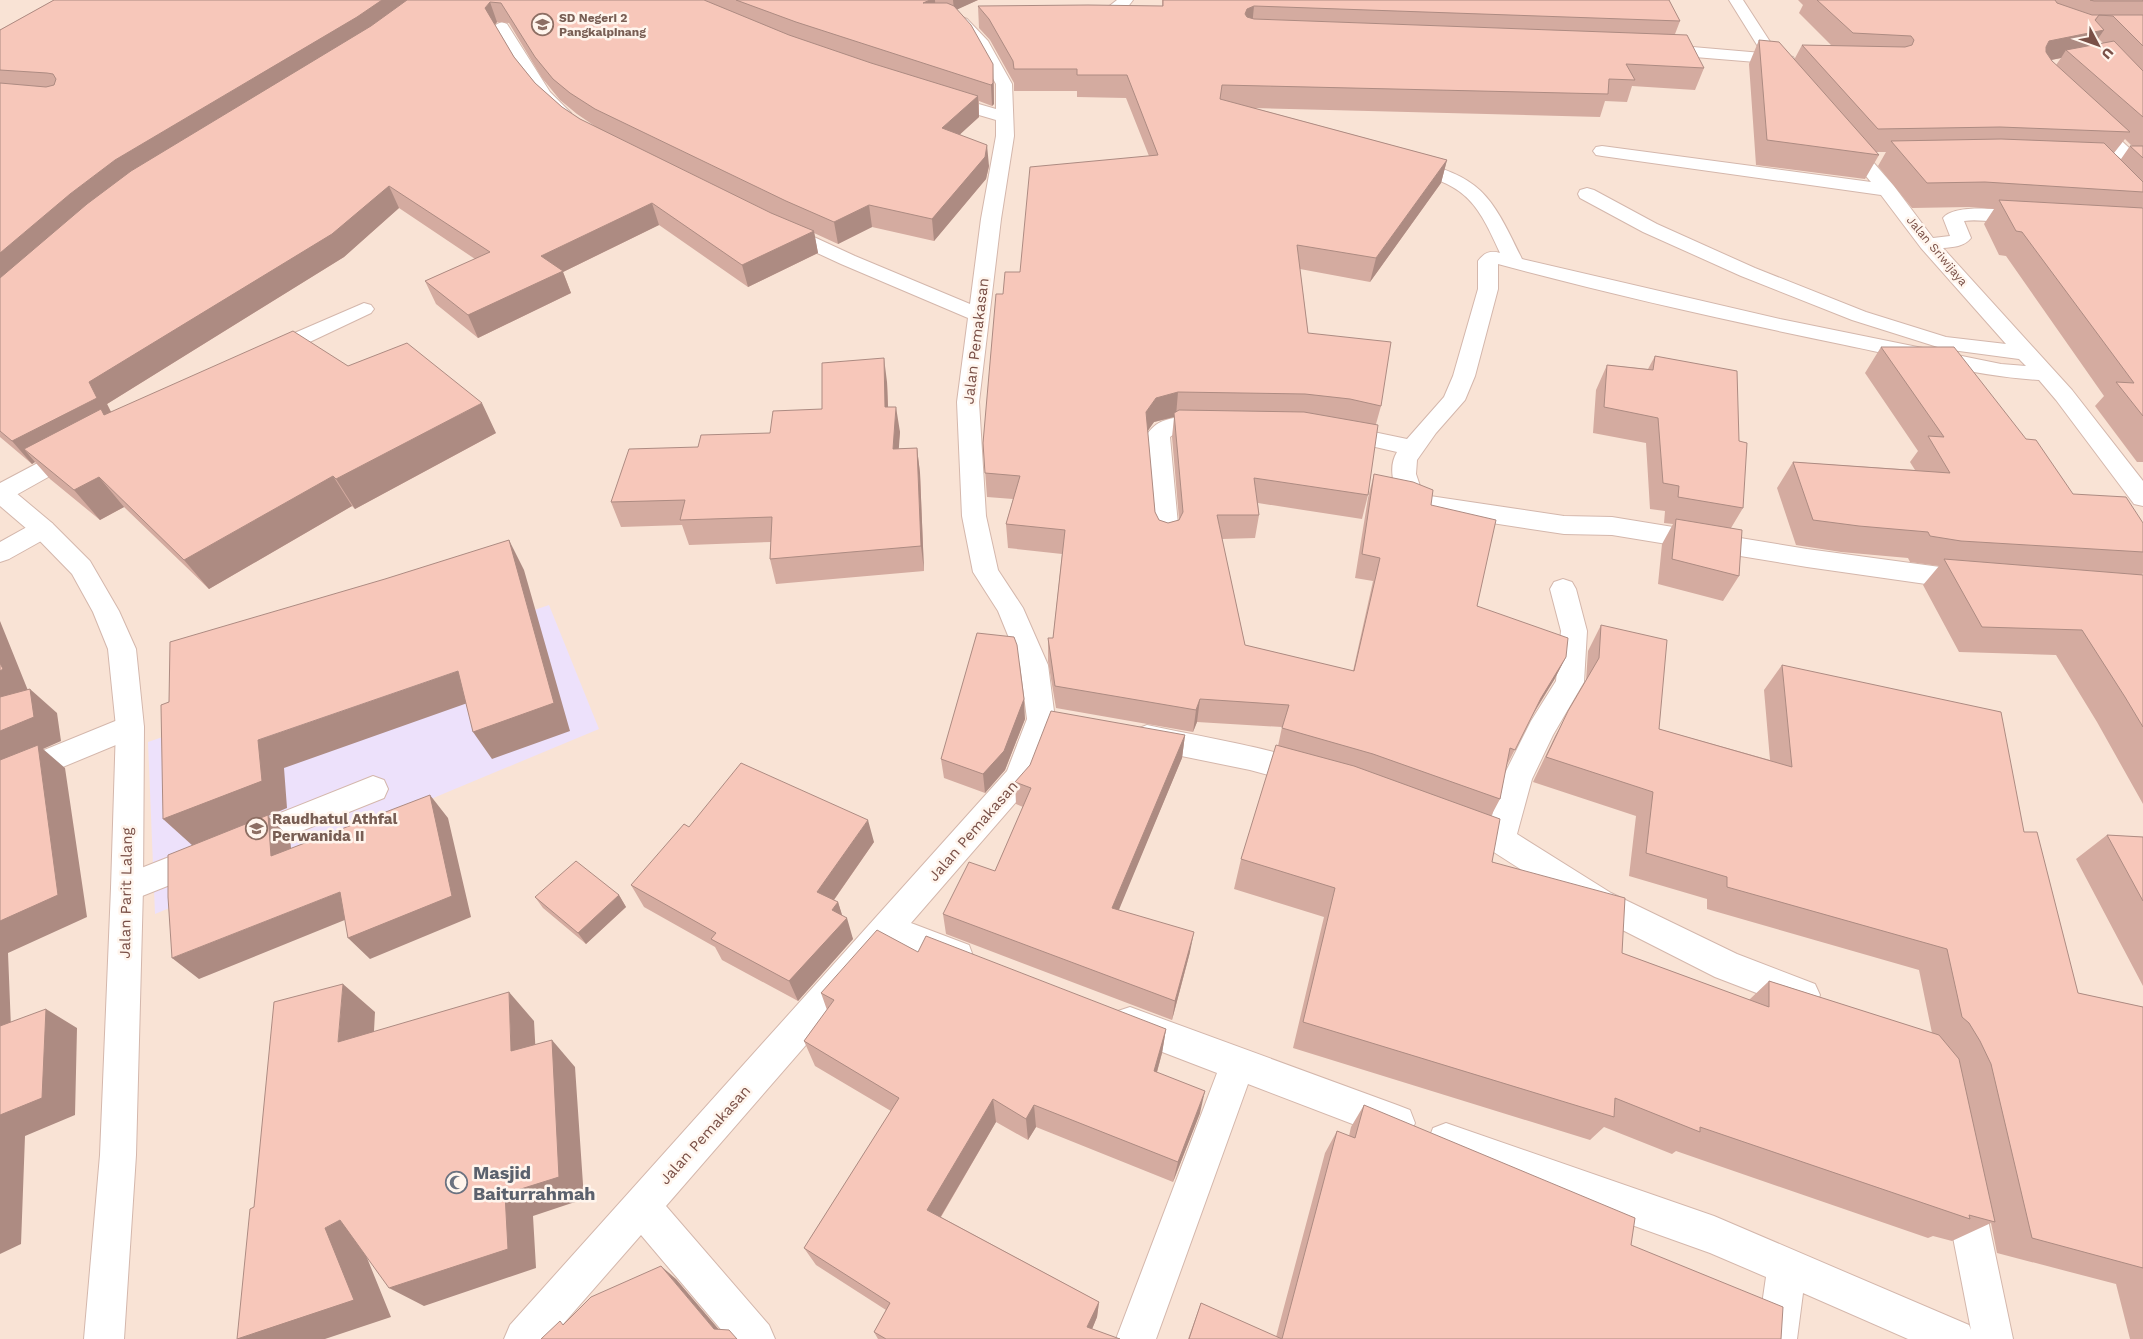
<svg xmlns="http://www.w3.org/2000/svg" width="2143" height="1339" font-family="'Work Sans',sans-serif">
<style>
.residential{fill:#f9e3d5}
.education{fill:#ede1fb}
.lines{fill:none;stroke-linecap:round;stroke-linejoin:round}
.service-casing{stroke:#d4b7ac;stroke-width:2}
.minor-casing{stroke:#d4b7ac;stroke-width:2}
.tertiary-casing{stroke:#d4b7ac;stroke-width:2}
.service{fill:#fff;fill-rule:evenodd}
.minor{fill:#fff;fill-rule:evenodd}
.tertiary{fill:#fff;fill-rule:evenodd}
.wall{fill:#d4aba0;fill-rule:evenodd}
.shaded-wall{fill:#ad8b82}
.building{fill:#f7c7ba;stroke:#ad8b82}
.labels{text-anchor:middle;stroke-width:5;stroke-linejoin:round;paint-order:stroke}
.far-education-label{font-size:12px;font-weight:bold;fill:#785e54;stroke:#fff5ed;text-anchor:start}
.far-street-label{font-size:12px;fill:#7a5047;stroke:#fff5ed}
.street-label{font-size:15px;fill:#7a5047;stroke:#fff5ed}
.education-label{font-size:15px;font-weight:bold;fill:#785e54;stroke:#fff5ed;text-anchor:start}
.near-worship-label{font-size:18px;font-weight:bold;fill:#5b616d;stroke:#fff5ed;text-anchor:start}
</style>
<rect width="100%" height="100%" fill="#fef0e5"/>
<path class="residential" d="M0,0H2143V1339H0Z"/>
<path class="education" d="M549,605L599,729L155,914L148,742Z"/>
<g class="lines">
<defs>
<path id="service" d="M373,776L384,780L388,789L384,798L244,854L233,850L229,841L233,832Z
M202,844L213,848L218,858L213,868L127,902L116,898L111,888L116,878Z"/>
<path id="minor" d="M902,0H922L967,19L988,41L1012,84L1014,136L1001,219L979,402L986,516L998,570L1023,608L1048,665L1055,719L1029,787L911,923L969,945L973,956L969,967L957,971L892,946L666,1206L769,1325L775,1339H729L641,1235L550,1339H504L510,1325L1007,771L1027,719L1020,665L998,611L973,572L962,516L957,402L968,318L841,264L776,234L773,230L776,226L783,224L790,226L855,256L970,304L981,219L996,136V120L938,103L936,99L938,95L944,94L996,109V84L974,44L957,25L904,3Z
M1117,0H1133C1122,16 1102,28 1083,23L1080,20L1083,17L1098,15Z
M1729,0H1743L1778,54L1793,57L1795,60L1793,63L1787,65L1791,70L1789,73H1777L1768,63L1658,54L1652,52L1650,49L1652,46L1658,44L1762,53Z
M502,22L507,24L550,92L571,113L568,117H556L536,95L494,27L497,24Z
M2090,116L2096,117L2141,159L2143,162L2141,167L2135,168L2129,167L2084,125L2081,121L2084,117Z
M1846,137L1852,138L1894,186L1933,238L1950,236L1943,218C1955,202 2015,210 2033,214L2036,218L2033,222C2011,227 1986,218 1964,221L1971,238C1964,247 1953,247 1943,248L2072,390L2143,481V506L2134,504L2056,400L2039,380C1973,376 1909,358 1845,345C1729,321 1613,295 1498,264V289L1475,376L1465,400L1436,433L1417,460L1416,474L1421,489L1430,496L1564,516L1612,517L1807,549L1977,572L1981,579L1977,586L1968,588L1940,586L1807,567L1612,535L1564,534L1433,514C1427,513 1420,511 1414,508C1395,499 1386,470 1397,452L1332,437L1328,432L1332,427L1340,425L1407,439L1444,397L1453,376L1478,289V261C1484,253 1490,250 1500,253C1474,194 1463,186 1402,168L1399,164L1402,160L1408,159C1482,177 1490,193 1522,259L1780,319L2001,364L2026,366L2019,359L1944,349L1852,320L1741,276L1643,232L1580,198L1578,194L1580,190L1587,188L1594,190L1657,224L1755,268L1866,312L1946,337L2006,344L1921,248L1881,195L1602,156L1596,155L1593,151L1596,147L1602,146L1871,182L1837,142L1840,138Z
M364,303L371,305L374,309L371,313L278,357L270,359L262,357L259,352L262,347Z
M1181,417L1218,421L1221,426L1218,431C1202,435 1183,426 1170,437L1179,536L1176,542L1167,545L1158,542L1155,536L1146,436C1155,422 1165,419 1181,417Z
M76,444L84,447L88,452L84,457L9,499L0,501V483L68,447Z
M43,520L52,523L55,529L52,535L9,559L0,562V542L34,523Z
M1563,579L1572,582L1576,589L1587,631L1584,682L1553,735L1532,779L1517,834L1611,893L1737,954L1815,984L1820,995L1815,1006L1803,1011L1715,977L1589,913L1489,849L1451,835L1447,826L1451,817L1462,813L1490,823L1502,779L1531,721L1556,681L1561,631L1550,589L1554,582Z
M130,715L140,719L144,727L140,735L0,793V768Z
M1147,725C1203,737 1261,746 1315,764L1320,773L1315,782L1305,785L1250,770L1147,749L1137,745L1133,737L1137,729Z
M1130,1007L1397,1105L1410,1110L1415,1123L1410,1136L1397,1141L1248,1084L1156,1339H1116L1217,1073L1118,1035L1113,1023L1118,1011Z
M1446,1123L1714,1216L1969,1325L1971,1330L1945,1196L1951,1183L1964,1177L1977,1183L1983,1196L2013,1339H1908L1803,1293L1797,1339H1757L1766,1277L1710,1253L1433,1154L1428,1141L1433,1128Z"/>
<path id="tertiary" d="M0,485L9,487L52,523L90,561L119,611L136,649L144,727L143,888L136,1155L124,1339H84L100,1155L111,888L116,727L108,649L93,612L72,574L34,535L0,506Z"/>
</defs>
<use href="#service" class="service-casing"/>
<use href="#minor" class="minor-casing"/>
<use href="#tertiary" class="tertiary-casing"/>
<use href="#service" class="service"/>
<use href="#minor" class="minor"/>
<use href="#tertiary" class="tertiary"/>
</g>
<path class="wall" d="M54,0H978L957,9L994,84V104L992,106L979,101V117L960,134L989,166L986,179L934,241L872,227L838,244L814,233L818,253L748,287L659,225L563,272L571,293L478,338L436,304L425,281L475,259L399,208L344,257L107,404L111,412L348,366L496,433L355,509L352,506L209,589L124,507L100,520L50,479L35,462L32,464L0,437V30ZM497,22L509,23L542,78L560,100L577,114L599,129L580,119L562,107L535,83L514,57L495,25Z
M1162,0H1669L1680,21L1675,34L1704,68L1695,90L1632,86L1627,102L1605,101L1600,117L1254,108L1447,160L1441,183L1370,282L1300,269L1308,333L1381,406L1376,424L1368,495L1362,519L1258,503L1259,515L1255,538L1222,539L1245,645L1353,671L1373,581L1355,578L1368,498L1374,474L1431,505L1477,606L1566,657L1554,680L1530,720L1506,767L1500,799L1491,816L1492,862L1622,953L1749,1000L1769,981L1932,1033L1919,970L1707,909V899L1629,876L1636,816L1533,782L1555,736L1586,681L1588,651L1601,625L1659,729L1770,760L1764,690L1782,665L2024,832L2078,993L2143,1007V1339H2130L2116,1284L1997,1253L1991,1223L1952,1241L1933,1236L1928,1238L1676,1151L1672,1154L1604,1127L1590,1140L1293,1048L1324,917L1234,889L1241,859L1278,746L1282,727L1197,722L1193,732L1056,708L1048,661V638H1053L1062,554L1008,548L1006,524L1013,499L987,497L983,443L1003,294L1020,272L1149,156L1126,98L1077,97V91H1014V83L990,40L979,28L978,6H1162ZM1174,417L1172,437L1179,519V520L1168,523L1159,520L1155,512L1147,432L1154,422Z
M1798,0H2143V207L2142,208H2143V462H2137L2095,406L2104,396L2006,256L1999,255L1984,224L1994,209L1969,207L1912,208L1878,166L1886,152H1876L1879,155L1865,179L1756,165L1749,64L1759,40L1794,60L1802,45H1831L1799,13L1803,5ZM2098,38L2103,43L2094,44ZM2061,58L2056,65L2051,60ZM2125,139L2132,146H2130L2121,159L2114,153Z
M1881,347L2026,439L2073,494L2143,523V573L2142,575H2143V804L2097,722L2056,655L1959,652L1923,585L1939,566L1910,562L1908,558L1841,552L1796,545L1777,488L1793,462L1915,470L1910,462L1918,451L1865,373Z
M1655,356L1739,441L1743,508L1731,528L1739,576L1723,601L1658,584L1662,544L1673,524L1664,523L1665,511L1650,509L1646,443L1593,433L1596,390L1607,365L1648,369Z
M887,382L888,407L900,432L898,449L917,448L920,473L924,571L776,584L770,559L771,542L689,545L682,525L621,527L611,502L698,447L770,433L822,409Z
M1025,719L1005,770L985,793L944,778L941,759Z
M1185,735L1182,758L1118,910L1190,952L1172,1020L946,934L943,914L995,871L1023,807L1016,804L1015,782Z
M689,827L874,842L834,900L838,902L842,916L853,939L798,1001L722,960L715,947L644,907L631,885Z
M2107,835L2143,837V986L2076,859Z
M619,895L626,907L586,944L543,908L535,897Z
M918,952L1166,1029L1162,1053L1157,1072L1200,1113L1173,1182L1036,1127L1028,1140L996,1122L941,1217L1099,1302L1097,1317L1092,1329L1120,1339H878L874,1332L886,1310L816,1265L804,1248L891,1111L815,1066L804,1041L827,1010L821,993Z
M1364,1105L1631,1245L1781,1339H1188L1201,1303L1276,1337L1325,1153L1337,1131L1349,1136L1351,1127Z"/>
<path class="shaded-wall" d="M382,0H419L0,291V253L70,194L115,160Z
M930,0H935L936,18L923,3Z
M953,0H978L954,11Z
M490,2L497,22L492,28L485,8Z
M1254,6L1252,27L1245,14L1247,9Z
M2099,15L2088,33L2104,30L2089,52L2066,50L2061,58L2036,63L2049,41L2095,20Z
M993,64L994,104L992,106L991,85Z
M978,96L979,117L944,149L942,128Z
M987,145L989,166L986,179L934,241L932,219Z
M1447,160L1441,183L1370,282L1376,258Z
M389,186L399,208L344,257L107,404L115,420L24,449L35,462L32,464L12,441L89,382Z
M652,203L659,225L563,272L571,293L478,338L468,315L541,256Z
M869,205L872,227L838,244L834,222Z
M814,231L818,253L748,287L742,265Z
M884,358L887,382L889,432L885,407Z
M1178,392L1176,416L1174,413V417L1154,422L1144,436L1146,412L1156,398Z
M482,403L496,433L355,509L336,479Z
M896,407L900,432L897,474L893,449Z
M917,448L920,473L924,571L921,546Z
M333,476L352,506L209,589L184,560Z
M99,477L124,507L100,520L74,490Z
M509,540L524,570L570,731L492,759L473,732Z
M0,621L29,693L0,710Z
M1566,657L1554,680L1529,720L1541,698Z
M458,671L476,700L284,768L287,808L268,816L290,838L294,878L193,846L163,819L258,740Z
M30,689L57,713L61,741L43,749L65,768L87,917L8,953L12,1053L0,1047V731Z
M1024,699L1025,719L1005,770L985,793L983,774Z
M1200,699L1197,722L1193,732L1196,710Z
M1185,735L1182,758L1111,929L1112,908Z
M430,795L448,818L471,917L370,959L348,938Z
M868,820L874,842L824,914L817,892Z
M340,892L362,913L199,979L172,958Z
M619,895L626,907L586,944L578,933Z
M838,902L844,921L847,918L853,939L798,1001L789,981L832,910Z
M1194,932L1190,952L1172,1020L1175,1001Z
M343,984L375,1012L372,1069L338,1042Z
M509,992L534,1021L537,1077L511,1051Z
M46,1009L77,1028L75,1115L25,1136L21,1244L0,1254V1115Z
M1166,1029L1162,1053L1151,1094L1154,1071Z
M552,1040L575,1067L584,1199L533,1216L536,1268L424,1306L389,1288L505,1194Z
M1205,1091L1200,1113L1173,1182L1178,1162Z
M993,1099L996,1122L934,1228L927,1210Z
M1034,1105L1036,1127L1028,1140L1026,1119Z
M340,1220L363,1248L391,1317L325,1339H237L325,1228Z
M661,1266L676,1279L727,1339L714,1329Z
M1099,1302L1097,1317L1088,1339L1087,1327Z"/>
<path class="building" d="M54,0H382L357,17L115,160L70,194L0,253V83L46,87L54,85L56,79L53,74L47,73L0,70V30Z
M407,0H704L789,35L871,63L978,96L942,128L987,145L985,157L932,219L869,205L834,222L786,201L595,109L570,93L553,79L535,57L501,3L490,2L485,8L514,57L535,83L562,107L580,119L771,213L814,231L742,265L652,203L541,256L563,271L468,315L425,281L490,252L389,186L332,234L89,382L97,398L12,441L0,431V278L87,204L131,171L371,26Z
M736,0H930L923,3H947L954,6L971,25L993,64V83L991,85L796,22Z
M1163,0H1669L1680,21L1254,6L1247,9L1245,14L1247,17L1254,19L1687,35L1704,68L1626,64L1635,80L1609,79L1608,94L1222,85L1220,99L1447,160L1376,258L1297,245L1308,333L1391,342L1381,406L1350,399L1305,394L1178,392L1156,398L1146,412L1155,512L1159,520L1168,523L1179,520L1183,512L1174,413L1179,410L1304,412L1378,425L1368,495L1254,478L1259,515H1217L1245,645L1354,671L1380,558L1362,554L1374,474L1413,482L1433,490L1431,505L1496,520L1477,606L1568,638L1566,657L1541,698L1515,750L1510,748L1500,799L1373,754L1282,728L1289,705L1200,699L1196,710L1055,686L1048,638H1053L1065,530L1006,524L1020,476L985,473L983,443L996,294H1003L1005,272H1020L1030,167L1158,155L1127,75H1077V69H1014L1013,61L989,19L978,6L1088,5L1163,6Z
M1817,0H2055L2057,3L2092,15H2143V46L2113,16L2099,15L2095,20L2104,30L2049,41L2046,47V52L2052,61L2130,132L2000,127L1878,129L1802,45L1905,47L1912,45L1914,40L1911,36L1853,33Z
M2090,0H2143V1H2094Z
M1759,40L1779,42L1879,155L1767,140Z
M2114,41L2143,71V117L2066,50Z
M2001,139L2104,143L2143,182V192L1985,182L1927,183L1891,141Z
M2130,146H2143V158Z
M1999,200L2143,208V416L2116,382L2134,383L2022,232L2016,231Z
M293,331L348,366L407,343L482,403L336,479L333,476L184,560L99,477L74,490L24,449L101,409L104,415Z
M1881,347H1954L2026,439L2036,440L2073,494L2126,497L2143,523V552L1961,541L1930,536L1928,532L1859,526L1813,520L1793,462L1950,473L1928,436L1944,437Z
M1655,356L1737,371L1739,441L1747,443L1743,508L1678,497L1679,486L1663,483L1658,418L1604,407L1607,365L1653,370Z
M884,358L885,407H896L893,449L917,448L921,546L770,559L772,517L680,520L685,500L611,502L629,449L698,447L701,435L770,433L773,411L822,409V363Z
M1676,519L1742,530L1739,576L1672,559Z
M509,540L554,703L473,732L458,671L258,740L262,781L163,819L161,705L169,702L170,642L385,579Z
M1944,559L2143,575V727L2125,697L2082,630L1982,627Z
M1601,625L1667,640L1659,729L1792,767L1782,665L2001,712L2024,832H2037L2078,993L2143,1007V1268L2032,1238L1991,1064L1980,1041L1969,1023L1962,1017L1947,949L1727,887V877L1646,853L1653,792L1546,757L1568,711L1599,658Z
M977,633L1014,637L1017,645L1024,699L1004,751L983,774L941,759Z
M0,663L3,669L0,671Z
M30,689L34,717L0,731V697Z
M1051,711L1185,735L1112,908L1194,932L1175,1001L943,914L969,862L995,871L1031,788L1015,782L1030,765Z
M38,745L58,895L0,921V760Z
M1276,745L1354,766L1500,819L1492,862L1625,898L1622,953L1769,1007V981L1939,1035L1959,1059L1995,1222L1969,1215L1970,1219L1700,1127V1132L1615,1098L1614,1117L1303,1022L1335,888L1241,859Z
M741,763L868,820L817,892L838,902L832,910L847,918L789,981L711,939L716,933L631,885L684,824L689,827Z
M430,795L452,896L348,938L340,892L172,958L168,897V855L268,815L271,856Z
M2107,835L2143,837V901Z
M576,861L619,895L578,933L535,897Z
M877,930L918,952L926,936L1166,1029L1154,1071L1205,1091L1178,1162L1034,1105L1026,1119L993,1099L927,1210L1099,1302L1087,1327L1120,1339H886L874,1332L890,1303L804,1248L899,1098L804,1041L834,1000L821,993Z
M343,984L338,1042L509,992L511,1051L552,1040L559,1177L505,1194L508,1249L389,1288L340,1220L325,1228L354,1300L237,1339L250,1209L254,1207L274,1002Z
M46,1009L42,1098L0,1115V1026Z
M1364,1105L1635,1218L1631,1245L1783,1307L1781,1339H1282L1337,1131L1355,1138Z
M661,1266L714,1329L729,1330L737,1339H541L560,1321L563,1325L591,1297Z
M1201,1303L1282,1339H1189Z"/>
<defs>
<symbol id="school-ring" viewBox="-11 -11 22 22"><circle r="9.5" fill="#fff5ed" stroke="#8d6e63" stroke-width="1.5"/><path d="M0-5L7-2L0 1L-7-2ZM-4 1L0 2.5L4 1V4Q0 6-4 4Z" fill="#8d6e63"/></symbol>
<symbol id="mosque-ring" viewBox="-11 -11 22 22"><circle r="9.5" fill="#fff5ed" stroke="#6b7280" stroke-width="1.5"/><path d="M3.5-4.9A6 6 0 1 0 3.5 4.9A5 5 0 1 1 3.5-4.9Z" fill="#6b7280"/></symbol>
</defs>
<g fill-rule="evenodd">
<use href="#school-ring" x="530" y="12" width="25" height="25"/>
<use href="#school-ring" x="244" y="816" width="25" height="25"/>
<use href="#mosque-ring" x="444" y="1170" width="25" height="25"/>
</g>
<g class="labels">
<g class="far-education-label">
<text x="559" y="22">SD Negeri 2<tspan x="559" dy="14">Pangkalpinang</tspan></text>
</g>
<g class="far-street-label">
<text transform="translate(1937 251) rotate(50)" y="4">Jalan Sriwijaya</text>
</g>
<g class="street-label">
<text transform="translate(976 341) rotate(-83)" y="5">Jalan Pemakasan</text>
<text transform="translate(973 831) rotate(-49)" y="5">Jalan Pemakasan</text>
<text transform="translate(126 893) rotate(-89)" y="5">Jalan Parit Lalang</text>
<text transform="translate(705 1135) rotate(-48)" y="5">Jalan Pemakasan</text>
</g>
<g class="education-label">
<text x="272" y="824">Raudhatul Athfal<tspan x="272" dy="17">Perwanida II</tspan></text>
</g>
<g class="near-worship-label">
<text x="473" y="1179">Masjid<tspan x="473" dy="21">Baiturrahmah</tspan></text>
</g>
</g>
<g transform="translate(2098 45) rotate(131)" stroke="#fff5ed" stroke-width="4" paint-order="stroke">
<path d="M0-4L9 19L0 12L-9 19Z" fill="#7a5047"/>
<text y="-8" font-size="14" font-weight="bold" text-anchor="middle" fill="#7a5047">U</text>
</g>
</svg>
